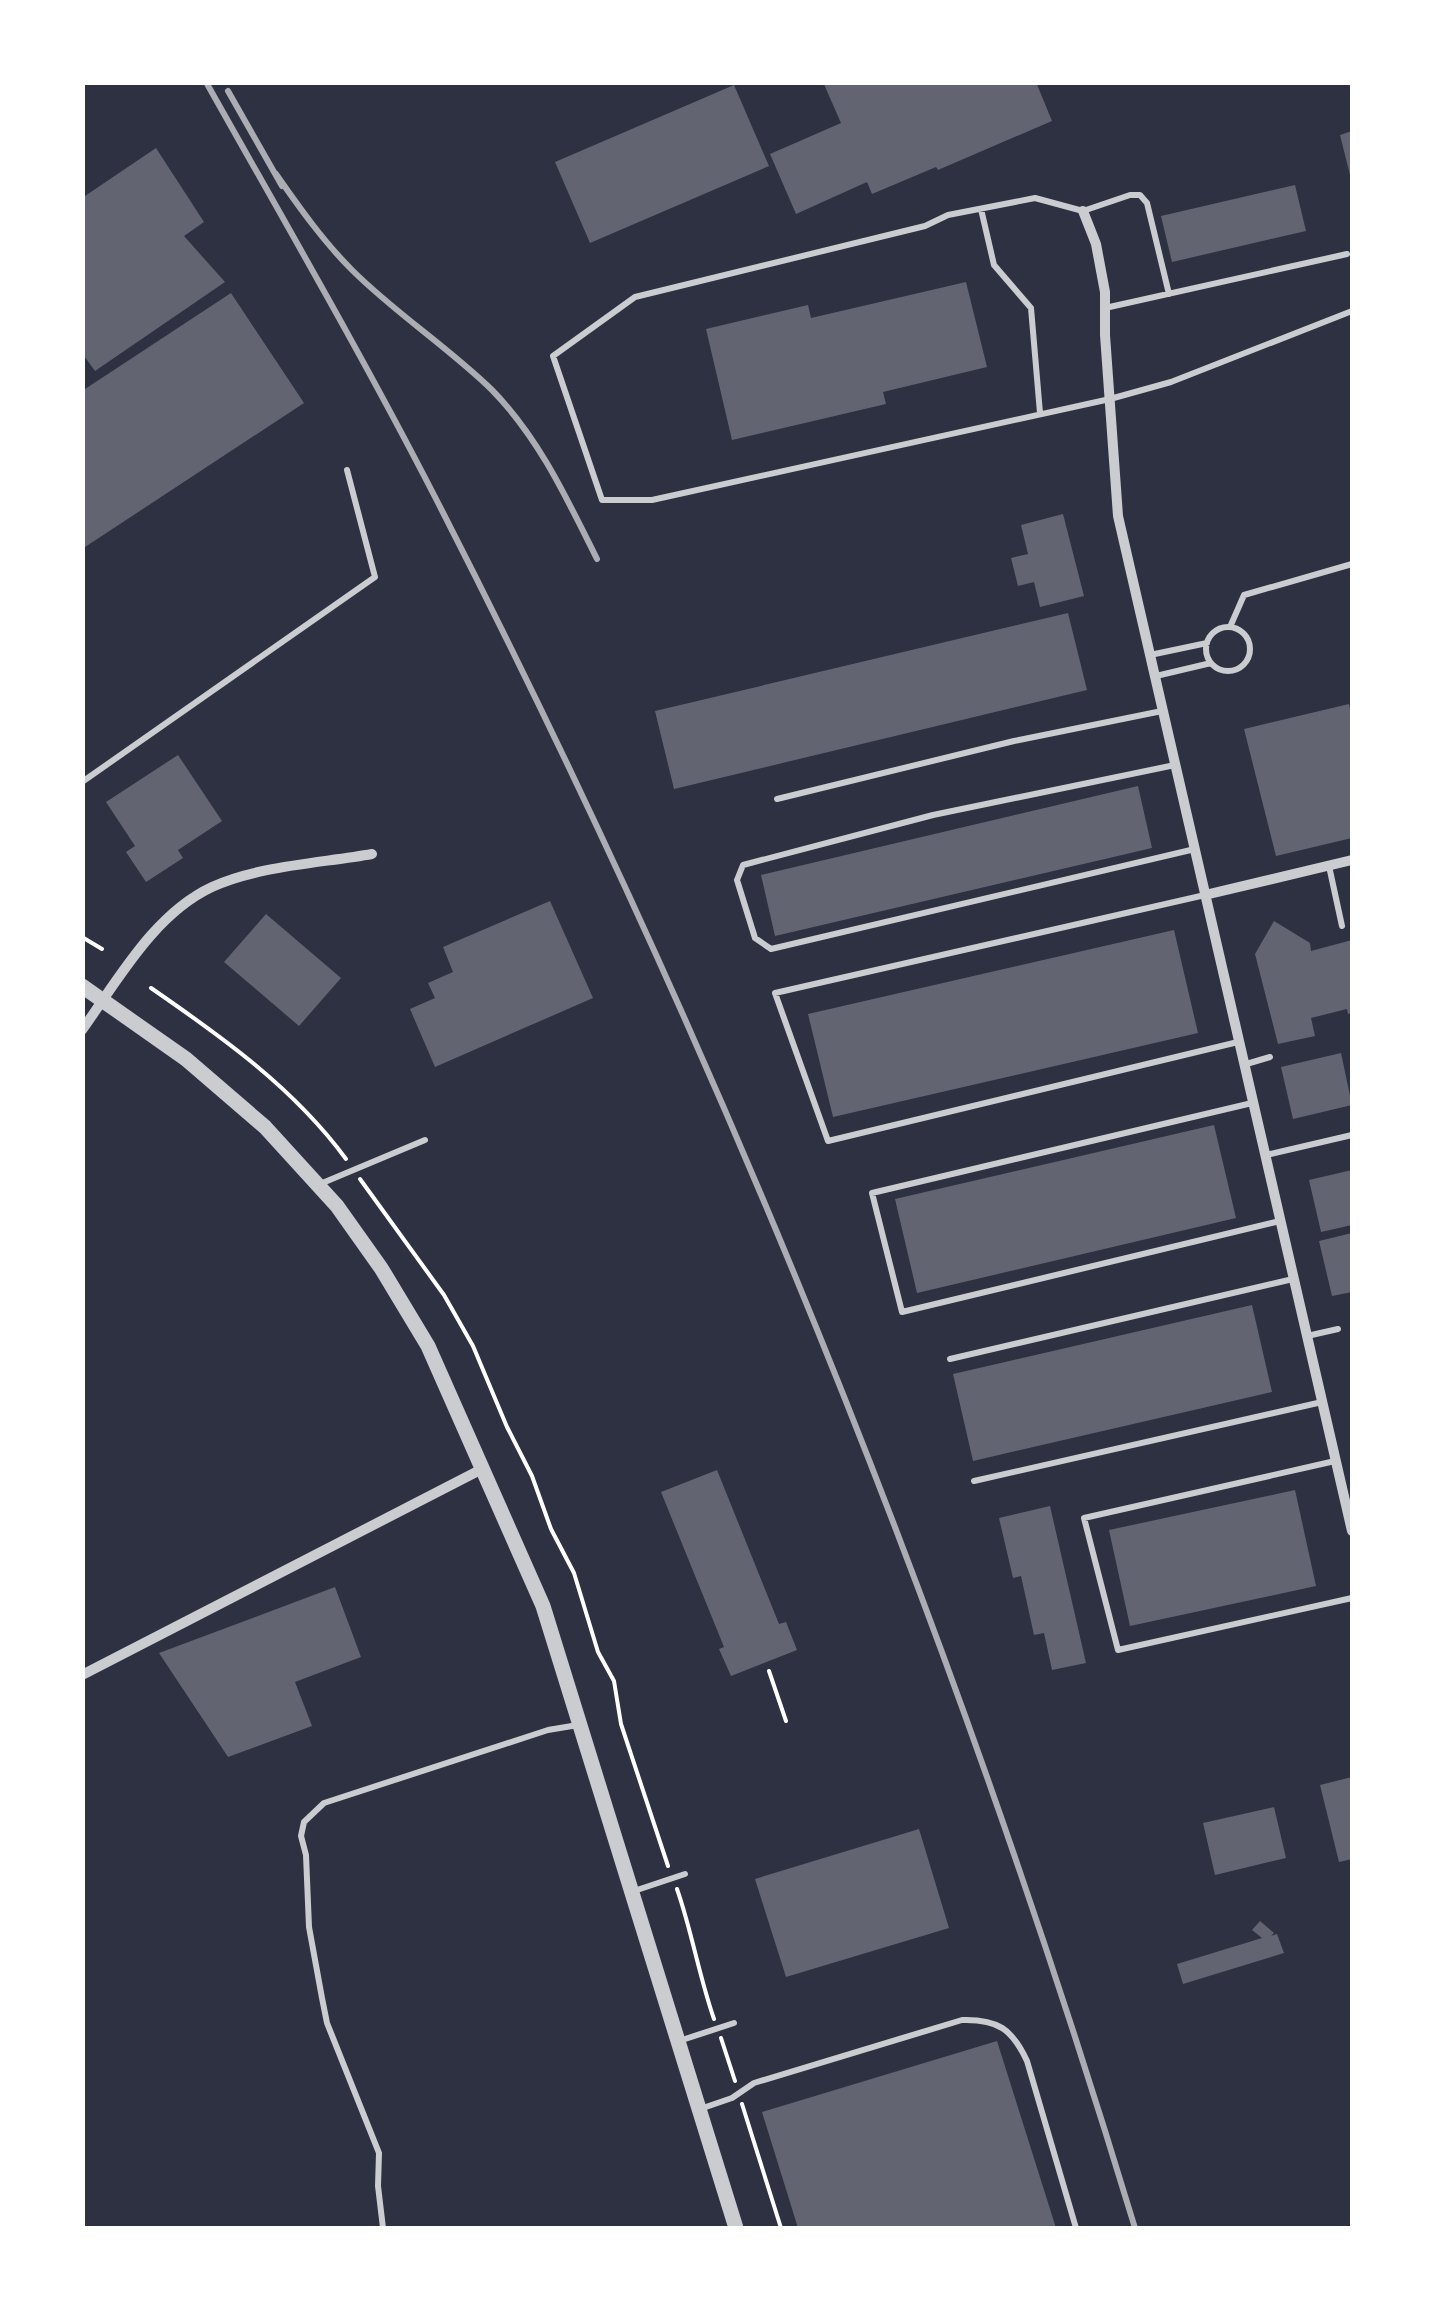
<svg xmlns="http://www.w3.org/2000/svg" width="1435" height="2311" font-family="'Golos Text',sans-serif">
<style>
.building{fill:#626471}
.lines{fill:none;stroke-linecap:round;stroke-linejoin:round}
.path{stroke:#fff;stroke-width:4}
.service{stroke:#caccd0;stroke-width:6}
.minor{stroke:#caccd0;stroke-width:10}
.tertiary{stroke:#caccd0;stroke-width:15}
.rail{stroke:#abadb3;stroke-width:6}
</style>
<rect width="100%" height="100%" fill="#2d3142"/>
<path class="building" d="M823,82H1036L1052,121L938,170L936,167L872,194L867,182L796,214L770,154L841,123Z
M734,85L769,166L590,243L555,162Z
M1352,131V178L1351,179L1340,135Z
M156,148L204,222L184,236L225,282L95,371L82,353V198Z
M1295,185L1306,231L1172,262L1161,216Z
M966,282L987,367L883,392L886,404L732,440L706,329L808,305L811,318Z
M231,293L304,403L82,549V391Z
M1063,514L1084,596L1040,607L1034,582L1018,586L1011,558L1028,554L1021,525Z
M1068,613L1087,690L674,789L655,711Z
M1349,704L1352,720V838L1276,856L1244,729Z
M178,755L222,821L178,850L183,858L146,882L126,852L135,846L106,802Z
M1138,786L1152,848L775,936L761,875Z
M550,901L593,998L435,1067L410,1009L435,998L428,983L453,972L443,947Z
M266,914L341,978L299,1026L224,962Z
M1274,921L1310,943L1311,951L1352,940V1013L1348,1014L1347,1009L1311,1018L1315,1036L1278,1044L1255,954Z
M1174,930L1198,1033L833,1117L808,1014Z
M1341,1053L1352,1105L1293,1119L1281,1067Z
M1214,1125L1236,1218L917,1293L895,1199Z
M1352,1170V1225L1321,1232L1309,1180Z
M1352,1233V1292L1332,1296L1319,1241Z
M1252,1305L1272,1392L973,1461L953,1374Z
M717,1470L779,1624L786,1622L797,1650L731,1676L719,1649L724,1647L661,1492Z
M1295,1490L1316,1586L1130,1626L1109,1530Z
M1050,1506L1086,1663L1052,1670L1044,1633L1034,1635L1021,1576L1013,1578L999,1518Z
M335,1587L361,1657L295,1682L312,1726L228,1757L159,1653Z
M1352,1777V1859L1339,1862L1320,1785Z
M1274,1807L1286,1858L1215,1875L1203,1823Z
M919,1829L949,1928L786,1977L755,1879Z
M1260,1921L1274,1933L1271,1936L1277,1934L1284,1953L1183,1984L1177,1964L1262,1938L1252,1930Z
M997,2041L1056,2228H798L762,2112Z"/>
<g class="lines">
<path class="path" d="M82,937L102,949
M151,988C222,1037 294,1088 346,1159
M360,1179L444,1295L473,1346L507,1427L532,1476L551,1529L574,1573L598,1652L614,1681L621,1724L668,1866
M769,1671L786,1721
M677,1889C692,1932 699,1976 714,2019
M721,2038L735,2081
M742,2104L781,2228"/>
<path class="service" d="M981,209L994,265L1031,308L1040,413
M1169,294L1147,203L1140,195H1130L1083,211L1035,198L948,215L925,226L635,297L553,356L602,500H652L1110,399L1171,382L1352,311
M1105,308L1347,254
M1230,627L1244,595L1352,564
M1206 649a22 22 0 1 1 44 0a22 22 0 1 1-44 0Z
M1150,655L1207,643
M1156,676L1211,663
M1175,765L933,815L743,865L737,880L755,938L771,949L1195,849
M82,782L375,577L347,470
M777,799L1014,741L1162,711
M1329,866L1342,926
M1205,895L775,993L828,1141L1238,1042
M1243,1065L1270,1057
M1252,1103L872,1193L902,1312L1280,1221
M1266,1155L1352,1135
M320,1184L425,1140
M1307,1336L1338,1329
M950,1359L1293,1279
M1335,1461L1084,1518L1118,1650L1352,1598
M974,1481L1322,1402
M634,1891L685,1874
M679,2041L734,2023
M700,2109L732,2098L754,2083L962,2020C998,2019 1012,2029 1027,2061L1076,2228
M383,2228L378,2186L379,2153L327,2023L322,1998L309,1927L306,1855L301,1836L304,1822L324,1803L548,1730L578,1725"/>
<path class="minor" d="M1083,211L1096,244L1105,292V335L1118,516L1352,1531
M1205,895L1352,860
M82,1030C118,980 154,914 212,887C257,866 322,863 372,854
M82,1675L482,1469"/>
<path class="tertiary" d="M82,986L186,1059L265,1127L337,1206L381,1268L428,1346L543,1606L736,2228"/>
<path class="rail" d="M206,82C283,219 362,355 434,495C719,1050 954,1631 1135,2228
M228,91L282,186
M276,174C299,207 323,241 352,270C395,313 448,347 492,390C539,438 567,499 597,559"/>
</g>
<rect width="1435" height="2311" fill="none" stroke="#ffffff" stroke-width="170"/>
</svg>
